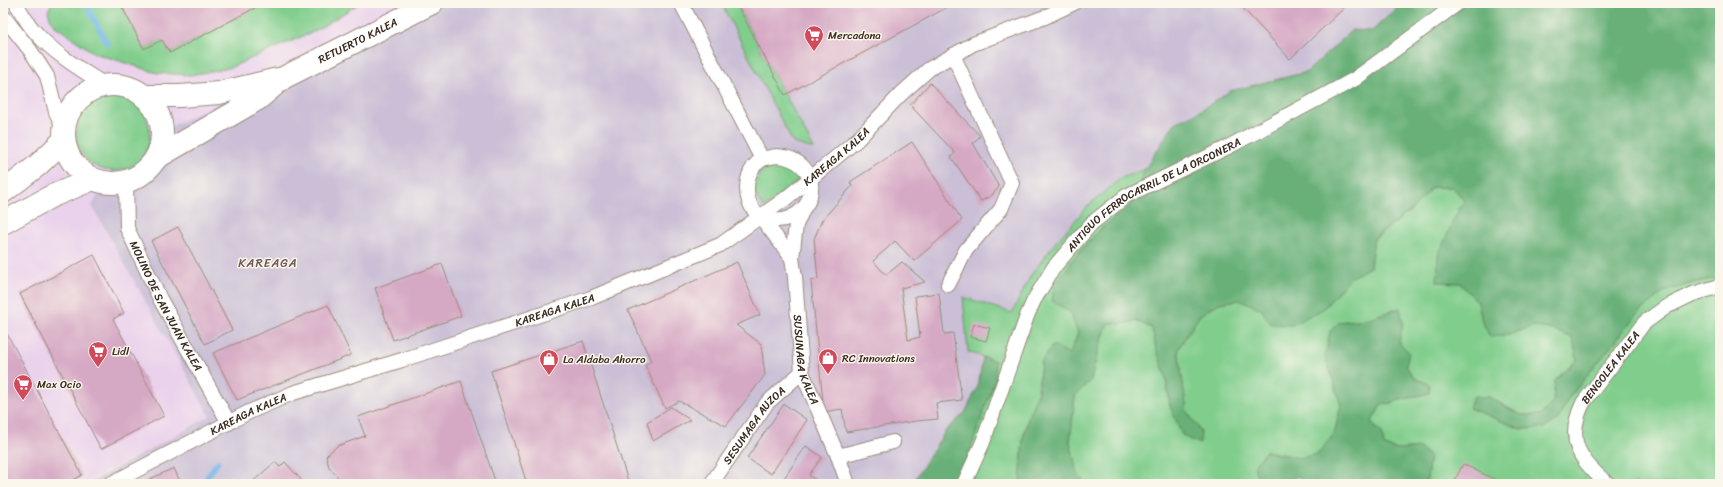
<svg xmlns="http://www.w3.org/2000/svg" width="1723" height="487" font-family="Sriracha,sans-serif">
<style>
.built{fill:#ead1ec}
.industrial{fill:#cabfd6}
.green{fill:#80cd8c;stroke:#5e7c55}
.forest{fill:#68b078;stroke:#526d4b}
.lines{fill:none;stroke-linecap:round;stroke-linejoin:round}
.stream{stroke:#72b8e8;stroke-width:5.5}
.building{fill:#d5a8c4}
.minor-casing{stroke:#988a7a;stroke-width:16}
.primary-casing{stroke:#988a7a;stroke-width:24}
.minor{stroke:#fff;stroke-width:14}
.primary{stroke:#fff;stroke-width:22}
.labels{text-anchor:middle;stroke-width:3;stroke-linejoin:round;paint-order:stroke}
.poi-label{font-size:11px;fill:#3b2a1e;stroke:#fbf7ec;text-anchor:start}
.street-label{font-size:11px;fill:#3b2a1e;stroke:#fbf7ec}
.neighbourhood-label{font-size:12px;letter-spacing:1px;fill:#715658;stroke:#fbf7ec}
</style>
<rect width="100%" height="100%" fill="#fbf7ec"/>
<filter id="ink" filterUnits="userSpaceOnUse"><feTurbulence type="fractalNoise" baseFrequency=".025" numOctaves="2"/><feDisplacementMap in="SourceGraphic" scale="8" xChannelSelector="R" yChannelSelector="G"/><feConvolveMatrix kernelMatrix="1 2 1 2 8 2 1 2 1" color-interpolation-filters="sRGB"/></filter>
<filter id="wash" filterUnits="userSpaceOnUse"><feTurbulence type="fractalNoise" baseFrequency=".012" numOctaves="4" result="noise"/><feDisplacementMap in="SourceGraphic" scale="16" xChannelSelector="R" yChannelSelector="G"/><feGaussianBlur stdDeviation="0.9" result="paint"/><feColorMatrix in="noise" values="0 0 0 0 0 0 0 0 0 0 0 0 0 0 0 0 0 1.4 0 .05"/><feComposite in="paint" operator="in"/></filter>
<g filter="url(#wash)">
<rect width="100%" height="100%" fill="#f5ebd6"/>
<path class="built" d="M3,3H429L92,206L211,416L84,484H3Z"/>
<path class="industrial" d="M429,3H1402L1372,31L1352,30L1307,72L1230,91L1198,112L1175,123L1145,169L1121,178L1089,205L1056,242L1031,275L1012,313L968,352L983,357L978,386L965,413L947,429L912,484H87L210,416L92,206L123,149Z"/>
<path class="green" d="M52,3H120L144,49L162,40L170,53L264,3H360L315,31L229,68L190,75L157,73L94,53L55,26L50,18L48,11Z
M721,3H736L814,149L793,143Z
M76 134a37 37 0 1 1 74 0a37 37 0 1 1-74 0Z
M786,164L795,170L799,180L764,208L755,195V183L761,172L773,165Z
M1145,169L1130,206L1100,229L1074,258L1052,301L1069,311L1078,333L1070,354L1041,362L1038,392L1029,415L1023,439L1020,484H953L967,459L995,361L968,352L963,297L1012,313L1031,275L1056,242L1089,205L1121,178Z
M1432,187H1453L1464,200L1452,223L1437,282L1460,283L1478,302L1482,321L1508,335L1534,326L1553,330L1573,338L1577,360L1555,380L1553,402L1540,415H1521L1489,397L1474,396L1469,408L1521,429L1543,428L1558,420L1568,399L1640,311L1664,292L1689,284L1720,277V484H1423L1427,479L1420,448L1398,450L1384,446L1382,433L1371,423L1381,405L1429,393V384L1414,378L1406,366L1399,343L1403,323L1400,308L1366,319L1339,322L1334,384L1341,405L1334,434L1318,454L1299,458L1266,451L1257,478L1269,484H1087L1078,476L1070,442L1075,396L1091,380L1098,351L1108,323L1121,324L1136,321L1152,328L1156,348L1166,377L1170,406L1201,431L1187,412L1178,349L1200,315L1219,303L1241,300L1261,309L1271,324L1323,309L1350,278L1370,267L1374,239L1413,209Z"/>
<path class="forest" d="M1402,3H1720V277L1689,284L1664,292L1640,311L1568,399L1558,420L1543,428L1521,429L1469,408L1474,396L1489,397L1505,407L1521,415H1540L1553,402L1555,380L1577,360L1573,338L1553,330L1534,326L1508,335L1490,337L1482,321L1478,302L1460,283L1437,282L1438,256L1452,223L1464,200L1453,187H1432L1413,209L1374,238L1370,267L1350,278L1323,309L1292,325L1271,324L1261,309L1241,300L1219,303L1200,315L1178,349L1187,412L1201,431L1200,444L1182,435L1170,406L1166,377L1156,348L1152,328L1136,321L1121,324L1108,323L1098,351L1091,380L1075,396L1070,442L1078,475L1087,484H1020L1023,439L1029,415L1038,392L1041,362L1053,345L1070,354L1078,333L1069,311L1052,301L1054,286L1074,258L1100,229L1130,206L1145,169L1175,123L1198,112L1230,91L1307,72L1352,30L1372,31Z
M1400,308L1403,323L1399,343L1409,352L1406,366L1414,378L1429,384V393L1381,405L1371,423L1382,433L1384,446L1398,450L1420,448L1430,457L1427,479L1423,484H1306L1298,477C1280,483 1275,487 1257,478L1254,466L1266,451L1299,458L1318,454L1334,434L1341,405L1325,356L1330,331L1339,322L1366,319Z
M983,357L995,361V380L967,459L953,484H912L947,429L965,413L978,386Z"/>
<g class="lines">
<path class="stream" d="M85,3L107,43
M202,484L218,462"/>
</g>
<g id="blocks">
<path class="building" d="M120,3H264L170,53L162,40L144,49Z
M736,3H944L946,8L785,95Z
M1238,3H1337L1343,9L1290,59Z
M930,83L980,136L973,143L999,187L992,195L981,201L951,157L955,153L910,105Z
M912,142L962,220L914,261L895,241L873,261L886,275L902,262L925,282L901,288L908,340L920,337L915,296L939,293L944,334L953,333L962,400L936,403L938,419L916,421L846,432L842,409L824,412L811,281L818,279L814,239L822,220L852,186L850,182Z
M178,227L232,330L205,344L151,241Z
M94,255L124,313L113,319L164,416L101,449L20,294Z
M737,262L760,315L736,325L761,344L765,375L726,426L679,401L665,408L645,365L651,361L628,310Z
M442,264L461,316L393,340L375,288Z
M328,305L351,355L237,400L213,353Z
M974,324L990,328L986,341L970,337Z
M3,326L82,475L66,484H3Z
M583,341L629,484H527L491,371Z
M461,381L496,484H344L329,467L326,456L337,446L365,436L358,417Z
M784,404L807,420L771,474L747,458Z
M671,407L690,420L653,441L647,422Z
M806,446L822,457L809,475L821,484H780Z
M275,462L280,467L285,462L305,484H250Z
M1463,464L1500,482L1499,484H1463L1455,480Z
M174,468L181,484H139Z"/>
</g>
</g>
<g filter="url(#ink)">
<use href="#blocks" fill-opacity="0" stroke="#988a7a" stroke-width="1"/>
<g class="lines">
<defs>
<g id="minor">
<path d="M16,3C22,14 28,25 37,34C56,55 82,70 105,85"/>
<path d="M681,3L762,159"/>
<path d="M3,16L30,50L47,76L56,112L64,128"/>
<path d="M776,156C798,157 816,172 810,196C805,216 778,227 760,216C742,204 743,171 761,160C765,158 771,157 776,156Z"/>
<path id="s1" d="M126,182L127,228L160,299L229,423"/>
<path d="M760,216L792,258L796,225L803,209"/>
<path id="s2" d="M792,258L795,277L802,372L838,456L893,442"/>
<path d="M948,285L966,250L1001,209L1012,183L953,55"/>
<path d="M838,456L848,484"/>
<path id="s3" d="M110,484L249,412L293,393L402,360L591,298L720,245L785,199L816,174L858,139L901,94L929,69L973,44L1045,17L1074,3"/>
<path id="s4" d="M711,484L767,403L802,372"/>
<path id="s5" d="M964,484L983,442L1027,316L1034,300L1054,267L1092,223L1126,196L1228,147L1355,79L1458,3"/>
<path id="s6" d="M1608,484C1579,460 1565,440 1583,403L1644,323L1666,307L1693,294L1720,286"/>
</g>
<g id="primary">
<circle cx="113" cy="134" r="49"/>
<path d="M146,96H180L219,93L278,79"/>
<path id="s7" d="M156,158L258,99L283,78L432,3"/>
<path d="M3,192L38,165L64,140"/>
<path d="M3,223L50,197L93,179"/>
</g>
</defs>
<use href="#minor" class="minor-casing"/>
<use href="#primary" class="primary-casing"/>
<use href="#minor" class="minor"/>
<use href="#primary" class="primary"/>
</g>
</g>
<defs>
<symbol id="supermarket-pin" viewBox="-11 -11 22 30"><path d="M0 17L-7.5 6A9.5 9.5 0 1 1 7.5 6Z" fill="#d1495b" stroke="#fbf7ec"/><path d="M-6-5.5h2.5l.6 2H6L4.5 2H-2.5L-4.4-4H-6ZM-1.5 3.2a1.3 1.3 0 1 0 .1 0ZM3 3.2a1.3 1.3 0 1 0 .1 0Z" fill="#fff"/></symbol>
<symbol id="shop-pin" viewBox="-11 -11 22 30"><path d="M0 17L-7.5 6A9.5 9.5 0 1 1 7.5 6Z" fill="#d1495b" stroke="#fbf7ec"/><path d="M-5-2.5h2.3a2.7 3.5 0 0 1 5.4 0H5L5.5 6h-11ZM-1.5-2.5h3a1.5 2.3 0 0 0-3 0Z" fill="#fff"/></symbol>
</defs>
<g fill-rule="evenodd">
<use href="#supermarket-pin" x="803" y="24" width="22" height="30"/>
<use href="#supermarket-pin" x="87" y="340" width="22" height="30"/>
<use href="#shop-pin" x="817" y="347" width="22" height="30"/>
<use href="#shop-pin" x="538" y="348" width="22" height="30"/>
<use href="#supermarket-pin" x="12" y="373" width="22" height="30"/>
</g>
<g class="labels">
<g class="poi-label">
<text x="828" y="39">Mercadona</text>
<text x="112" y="355">Lidl</text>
<text x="842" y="362">RC Innovations</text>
<text x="563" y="363">La Aldaba Ahorro</text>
<text x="37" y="388">Max Ocio</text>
</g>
<g class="street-label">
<text dy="4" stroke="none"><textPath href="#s7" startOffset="234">RETUERTO KALEA</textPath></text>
<text dy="4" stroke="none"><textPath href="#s3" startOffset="803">KAREAGA KALEA</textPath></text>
<text dy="4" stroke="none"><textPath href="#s5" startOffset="361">ANTIGUO FERROCARRIL DE LA ORCONERA</textPath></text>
<text dy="4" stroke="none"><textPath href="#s1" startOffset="133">MOLINO DE SAN JUAN KALEA</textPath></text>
<text dy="4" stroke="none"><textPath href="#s3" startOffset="479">KAREAGA KALEA</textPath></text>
<text dy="4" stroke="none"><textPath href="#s2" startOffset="103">SUSUNAGA KALEA</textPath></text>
<text dy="4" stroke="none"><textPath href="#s6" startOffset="139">BENGOLEA KALEA</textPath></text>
<text dy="4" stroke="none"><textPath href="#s3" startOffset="155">KAREAGA KALEA</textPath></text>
<text dy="4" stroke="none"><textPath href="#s4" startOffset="73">SESUMAGA AUZOA</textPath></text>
</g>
<g class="neighbourhood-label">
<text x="268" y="267">KAREAGA</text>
</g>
</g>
<rect width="1723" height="487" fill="none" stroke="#fbf7ec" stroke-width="16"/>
</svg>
